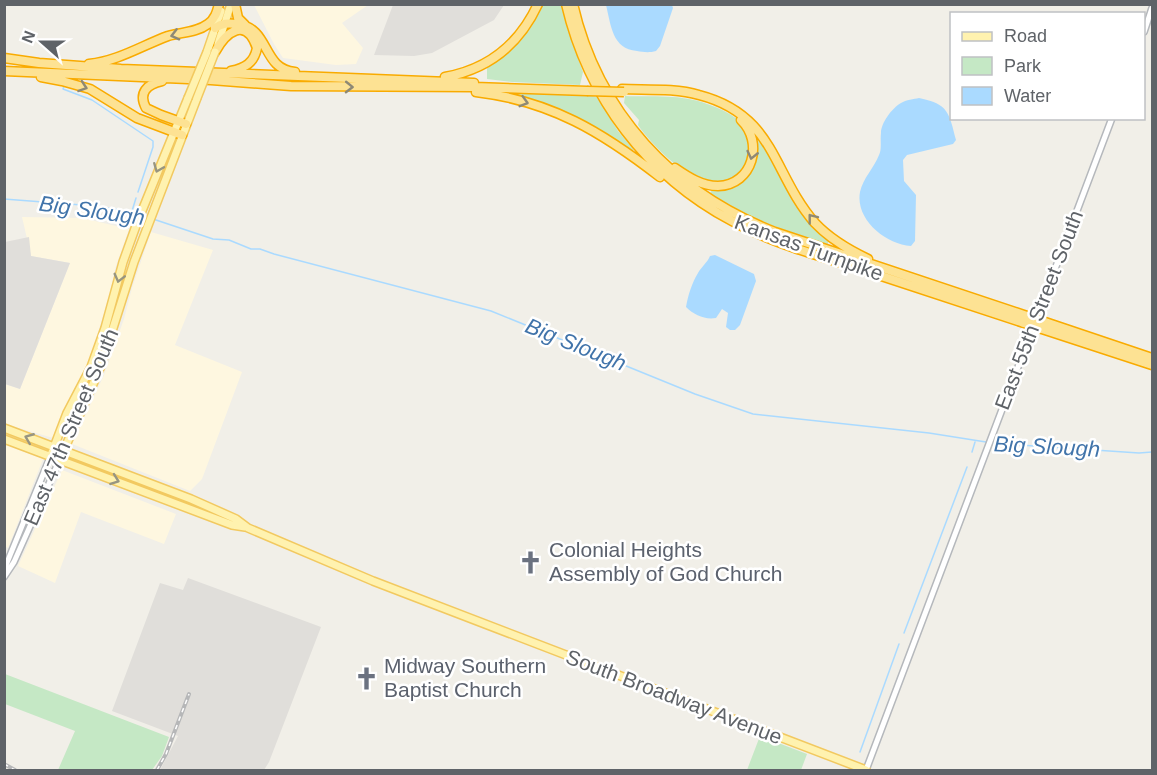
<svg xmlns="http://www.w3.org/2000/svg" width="1157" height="775" font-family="Helvetica,sans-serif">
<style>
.commercial{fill:#fef7e0}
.industrial{fill:#e0deda}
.green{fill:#c5e8c5}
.water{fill:#aadaff}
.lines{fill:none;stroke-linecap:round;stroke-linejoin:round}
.stream{stroke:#aadaff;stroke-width:1.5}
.minor-casing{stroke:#b5b8bc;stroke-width:8}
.major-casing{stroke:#f2c960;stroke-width:10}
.highway-casing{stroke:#f9ab00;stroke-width:11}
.minor{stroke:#fff;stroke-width:5}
.major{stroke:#fff2af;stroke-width:7}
.highway{stroke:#fde293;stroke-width:8}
.rail-casing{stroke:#b6b7b8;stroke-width:4}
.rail{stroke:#fff;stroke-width:1.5;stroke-dasharray:4.5;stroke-linecap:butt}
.major-bridge-casing{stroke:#f2c960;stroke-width:10;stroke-linecap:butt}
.highway-bridge-casing{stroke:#f9ab00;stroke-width:11;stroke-linecap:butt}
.major-bridge{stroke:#fff2af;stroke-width:7}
.highway-bridge{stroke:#fde293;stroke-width:8}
.oneway{stroke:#8e8975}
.oneway2{stroke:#979581}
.labels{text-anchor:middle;stroke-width:5;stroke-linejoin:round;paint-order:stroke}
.street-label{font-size:21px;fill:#5f6368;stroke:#fff}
.worship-label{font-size:21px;fill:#5b616d;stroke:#fff;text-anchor:start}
.water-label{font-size:22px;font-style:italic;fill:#4174aa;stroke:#fff}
</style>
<rect width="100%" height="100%" fill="#f1efe8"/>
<path class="commercial" d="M254,5H368L342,23L363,48L356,64L336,65L283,58L274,44Z
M22,217L82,218L129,229L115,269L110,293L93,349L80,383L53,438L5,424V384L20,389L70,263L31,256Z
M151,232L213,250L175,345L242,372L202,479L190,491L72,444L104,375L124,319L132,288Z
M5,444L43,459L8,548L4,546Z
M62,470L176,514L164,544L81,512L55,583L18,566Z"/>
<path class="industrial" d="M393,5V4L504,5L494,20L432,53L414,56L374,55Z
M29,237L31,256L70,263L20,389L5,384V242Z
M188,578L321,627L269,762L264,770H160L178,736L112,711L160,583L183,590Z"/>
<path class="green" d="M540,5H562L568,30L583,72L580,85L512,82L487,79V68L510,50Z
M510,91L587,95L597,97L618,131L633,149V152L608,134L581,120L510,94Z
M625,96C652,97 682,94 707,104C719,108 739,116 745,129C755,147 748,175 726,182C696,191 653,147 638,125L639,120L624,103Z
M754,133L758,134L810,223L828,241V244L826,245L759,221L709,195L712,190L733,187C747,170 763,156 754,133Z
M5,674L169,737L162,756L152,770H58L75,731L5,704Z
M760,736L807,754L801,770H747Z"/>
<path class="water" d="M606,5H672L673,8L660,46L656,51C649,53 643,52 637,51C612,49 611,25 606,5Z
M919,98C949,104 949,113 956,140L953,144L907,155L903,160L904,181L916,195L915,241L911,246C885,244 855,219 860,192C863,178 874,168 879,155C882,149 880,140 881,133C881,123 892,108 901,103C906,100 914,99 919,98Z
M715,255L754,274L756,281L740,325L735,330H730L726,327L728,313L722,309L716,318C705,320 694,315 686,307C688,295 692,283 698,273C702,266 707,263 710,256Z"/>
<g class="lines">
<path class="stream" d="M64,86L63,89L92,100L153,141V147L138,192
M4,199L95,206L138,213
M132,211L136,198
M153,219L213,239L229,240L251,249H260L274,254L491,311L695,394L753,414L929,433L986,442
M991,443L1139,453L1152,452
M972,452L975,442
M904,633L967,467
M860,752L899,644"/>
<defs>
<path id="minor" d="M1144,32L1152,8
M4,570L51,455
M4,577L14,562L60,459
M866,770L1112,118"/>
<path id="major" d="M218,44L231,4
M207,52L221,11
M4,428L191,499L236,519L248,528L373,581L866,770
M4,439L232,525L245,527
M51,455L67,413L91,367L105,328L123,262L137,223L188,98
M60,459L101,366L134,262L197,98"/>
<path id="highway" d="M235,4L238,18L245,25
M566,4C588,98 647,176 732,221C772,243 817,255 860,269C915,287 970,305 1024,323
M573,4C598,113 673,192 775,232L1027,316
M215,28C222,23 228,23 237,24C271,28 261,69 295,72
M215,52C226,32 246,16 257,48C254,63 245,68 231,71
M4,58L39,63L121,69L474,83
M89,64C118,61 141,46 168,36C181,32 196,33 208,24C215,19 217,12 219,4
M4,71L211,80L291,86L475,87L587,91
M41,77L62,81L90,89L137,118L182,135
M445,77C489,69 519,45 538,4
M162,81C147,84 138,93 146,108L161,115L186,124
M622,89C647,90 675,88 699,95C776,115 772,174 815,223C830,239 849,250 868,259
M476,92C551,101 602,132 660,177
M675,168C688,177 702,186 718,186C753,185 764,142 741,120
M1045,322L1152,358
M1042,329L1152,365"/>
</defs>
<use href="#minor" class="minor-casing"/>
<use href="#major" class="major-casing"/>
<use href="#highway" class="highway-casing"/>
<use href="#minor" class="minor"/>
<use href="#major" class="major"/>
<use href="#highway" class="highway"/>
<defs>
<path id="rail" d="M4,764L15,770
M157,770L166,754L189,694"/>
</defs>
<use href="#rail" class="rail-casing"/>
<use href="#rail" class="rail"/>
<defs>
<path id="major-bridge" d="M188,98L207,52
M197,98L215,52"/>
<path id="highway-bridge" d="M587,91L624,92
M1027,316L1045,322
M1024,323L1042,329"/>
</defs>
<use href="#major-bridge" class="major-bridge-casing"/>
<use href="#highway-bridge" class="highway-bridge-casing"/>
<use href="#major-bridge" class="major-bridge"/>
<use href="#highway-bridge" class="highway-bridge"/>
</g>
<defs><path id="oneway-chevron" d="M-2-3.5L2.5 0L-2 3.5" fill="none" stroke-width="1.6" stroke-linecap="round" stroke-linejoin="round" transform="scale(1.5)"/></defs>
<g class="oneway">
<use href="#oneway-chevron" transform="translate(175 35) rotate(166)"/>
<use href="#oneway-chevron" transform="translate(83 87) rotate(19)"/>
<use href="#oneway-chevron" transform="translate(349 87) rotate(1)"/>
<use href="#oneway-chevron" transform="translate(524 102) rotate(16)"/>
<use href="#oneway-chevron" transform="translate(752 155) rotate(103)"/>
<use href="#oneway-chevron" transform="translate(812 218) rotate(-128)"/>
</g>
<g class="oneway2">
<use href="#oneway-chevron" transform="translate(158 168) rotate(112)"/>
<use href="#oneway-chevron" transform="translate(119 278) rotate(104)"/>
<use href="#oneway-chevron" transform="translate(29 438) rotate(-158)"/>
<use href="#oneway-chevron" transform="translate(115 480) rotate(20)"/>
</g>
<defs>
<symbol id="church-bare" viewBox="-9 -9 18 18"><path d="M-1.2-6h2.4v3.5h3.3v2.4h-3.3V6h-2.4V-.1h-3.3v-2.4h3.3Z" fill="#6b7280" stroke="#fff" stroke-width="2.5" paint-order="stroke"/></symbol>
</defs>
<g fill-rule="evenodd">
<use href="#church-bare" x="514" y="546" width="33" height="33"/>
<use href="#church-bare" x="350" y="662" width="33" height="33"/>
</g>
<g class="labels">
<g class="street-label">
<text transform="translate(809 248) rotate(20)" y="7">Kansas Turnpike</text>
<text transform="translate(1039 310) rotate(-69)" y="7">East 55th Street South</text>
<text transform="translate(71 427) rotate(-67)" y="7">East 47th Street South</text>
<text transform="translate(674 697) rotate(21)" y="7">South Broadway Avenue</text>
</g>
<g class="worship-label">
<text x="549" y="557">Colonial Heights<tspan x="549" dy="24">Assembly of God Church</tspan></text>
<text x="384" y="673">Midway Southern<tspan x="384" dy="24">Baptist Church</tspan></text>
</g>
<g class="water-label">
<text transform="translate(92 210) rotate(8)" y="8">Big Slough</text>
<text transform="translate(576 344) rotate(22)" y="8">Big Slough</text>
<text transform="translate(1047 446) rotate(3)" y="8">Big Slough</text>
</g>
</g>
<rect width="1157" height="775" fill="none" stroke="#5f6368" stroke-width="12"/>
<rect x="950" y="12" width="195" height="108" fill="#ffffff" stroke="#bfc1c3" stroke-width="1.5"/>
<rect x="962" y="32" width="30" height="9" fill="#fff2af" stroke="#bfc1c3" stroke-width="1.5"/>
<text x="1004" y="42" font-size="18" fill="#5f6368">Road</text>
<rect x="962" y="57" width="30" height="18" fill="#c5e8c5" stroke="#bfc1c3" stroke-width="1.5"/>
<text x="1004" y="72" font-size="18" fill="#5f6368">Park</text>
<rect x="962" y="87" width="30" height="18" fill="#aadaff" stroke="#bfc1c3" stroke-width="1.5"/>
<text x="1004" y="102" font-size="18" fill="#5f6368">Water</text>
<g transform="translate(42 42) rotate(291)" stroke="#ffffff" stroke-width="4.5" paint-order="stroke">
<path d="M0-4.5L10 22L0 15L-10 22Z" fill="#5f6368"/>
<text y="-9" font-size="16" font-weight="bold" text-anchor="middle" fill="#5f6368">N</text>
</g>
</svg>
